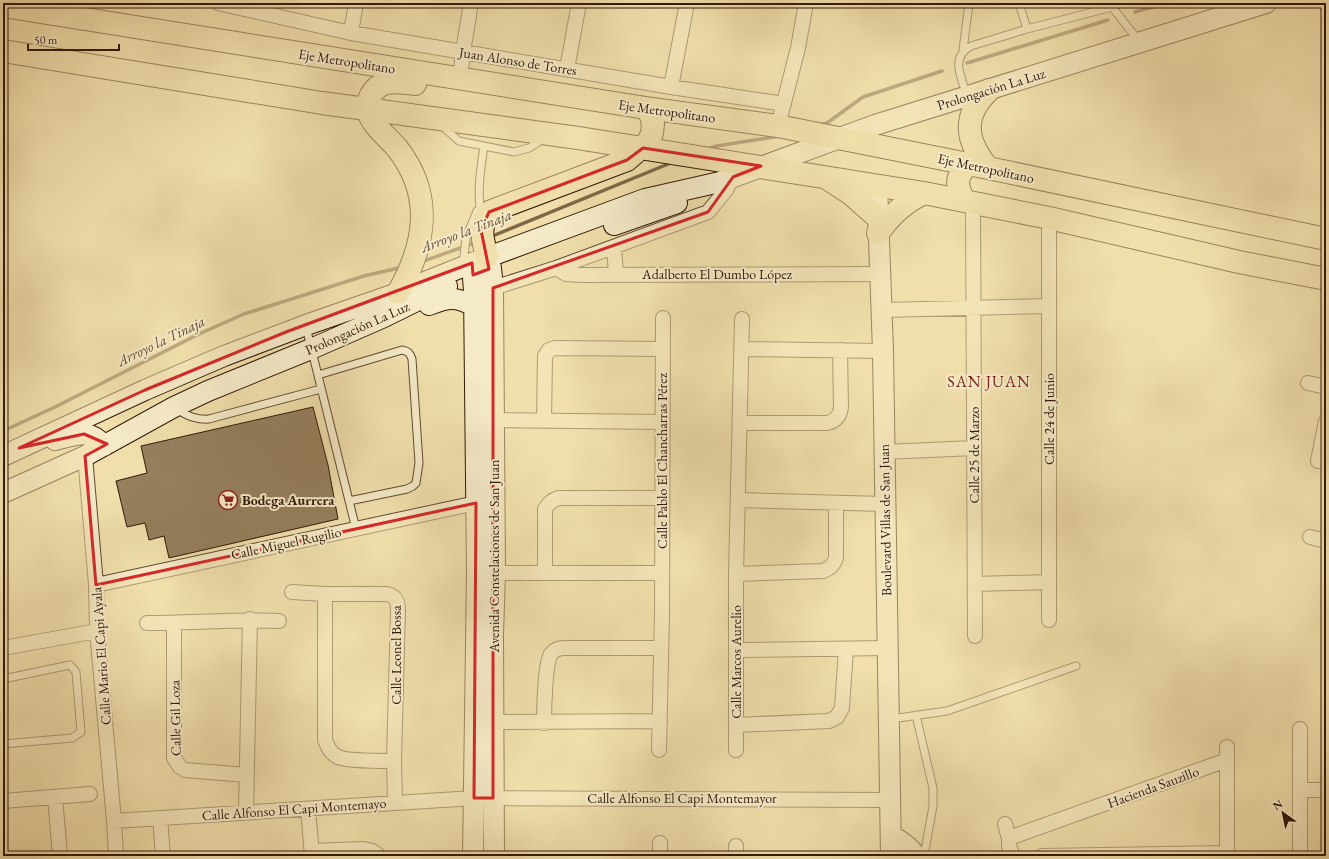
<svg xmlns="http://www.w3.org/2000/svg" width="1329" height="859" font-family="'EB Garamond',serif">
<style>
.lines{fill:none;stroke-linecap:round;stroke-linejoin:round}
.stream{stroke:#7e6749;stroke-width:3.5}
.building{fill:#957f5d;stroke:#331809}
.lane-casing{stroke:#624a32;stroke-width:9}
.street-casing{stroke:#624a32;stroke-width:16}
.secondary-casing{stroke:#331809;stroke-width:22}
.primary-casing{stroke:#331809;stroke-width:24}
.lane{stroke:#f5eac8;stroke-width:7}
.street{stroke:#f5eac8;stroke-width:14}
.secondary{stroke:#f5eac8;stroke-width:20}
.primary{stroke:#f0dfab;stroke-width:22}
.marked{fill:none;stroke:#d62828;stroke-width:3;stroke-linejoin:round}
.labels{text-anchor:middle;stroke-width:4;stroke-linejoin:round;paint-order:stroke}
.street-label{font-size:14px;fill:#331809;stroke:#f5eac8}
.poi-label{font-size:14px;font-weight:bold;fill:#331809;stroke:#f5eac8;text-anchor:start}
.water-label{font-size:15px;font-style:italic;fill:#654c34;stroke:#f5eac8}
.quarter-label{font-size:16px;letter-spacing:1px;fill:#7a1f14;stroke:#f5eac8}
</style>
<rect width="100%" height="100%" fill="#f0dfab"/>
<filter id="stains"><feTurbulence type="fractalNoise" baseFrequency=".005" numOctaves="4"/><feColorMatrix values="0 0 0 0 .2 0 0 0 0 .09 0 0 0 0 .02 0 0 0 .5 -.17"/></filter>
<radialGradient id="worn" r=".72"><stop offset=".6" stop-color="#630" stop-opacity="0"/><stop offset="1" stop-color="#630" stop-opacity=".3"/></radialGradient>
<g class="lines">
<path class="stream" d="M1135,12L1167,3
M967,63L1108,20
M820,125L827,123L863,97L942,71
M707,149L717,146L780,136
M490,237L673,162
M421,262L477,242
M3,431L55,407L199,334L244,314L364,276L403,267"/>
</g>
<path class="building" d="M313,407L328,465L338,519L169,558L164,536L149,540L145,523L127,527L116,481L147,473L141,446Z"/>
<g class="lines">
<defs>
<path id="lane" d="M1019,3L1027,29
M1106,3L1112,7L1138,40
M963,50L969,3
M967,95C961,77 950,57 971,46L1027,29L1112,7L1121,3
M442,126L459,141L514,152L529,148L543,139
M482,216C476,196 481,166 484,146
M463,265L466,238L477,211
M306,327L356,529
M318,375L402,350C408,351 410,353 412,359L419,463L416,483L413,486L407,489L349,501
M176,409C188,416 196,420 209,419L321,389
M3,679L70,665L76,672L81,732L72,738L3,744
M916,715L933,788V806L924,856
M891,719L947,711L1076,666"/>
<path id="street" d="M218,3L351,33L671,87L784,104
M351,33L356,3
M567,69L579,3
M460,79L463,52L471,3
M671,87L687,3
M778,126L798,48L806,3
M973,202L975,636
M614,247L616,274
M556,268L566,274L580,275L880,274
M485,289L493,288L556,268L708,212L726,190L733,177
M882,310L1049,306
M742,349L883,351
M1308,383L1326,387
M494,420L663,422
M544,421L545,356L549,350L555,348L663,349
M740,423H827C836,421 840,416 841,407L840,350
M885,452L974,448
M85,456L96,585L97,631L114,821L116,856
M1318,461L1326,421
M738,500L885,504
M1310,537L1326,541
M495,573H662
M545,573V509C549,503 552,500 559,498H662
M736,574L823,571C830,568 833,566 836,558V503
M975,584L1049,582
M96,585L476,503
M292,592L325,594H387C396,596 398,601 398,610L394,761L395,802
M325,594V740C328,747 330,753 338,757C346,761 382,761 394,761
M1049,620V218
M147,623C191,623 235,619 279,621
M174,623V758L180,767L185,770L247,775
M3,648L97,631
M736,650L887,648
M493,722L660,721
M544,723C544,710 545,663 551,654C554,650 559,648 564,648H661
M736,725L829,721L837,717L842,708L846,649
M1227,747V856
M659,750L662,613L663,318
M736,750V574L742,319
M1300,790H1326
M55,797L60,856
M3,801L90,794
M308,809L312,856
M246,812L250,619
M160,818L163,856
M114,821L474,798L891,800
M1005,824L1009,838
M660,843V856
M736,846V856
M312,851L364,849L372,851L379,856
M1013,856L1009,846V838L1227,760
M1042,856L1227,853
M1300,856V729"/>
<path id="secondary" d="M877,185L883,351L891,856
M614,225L677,203
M487,257L491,268L493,288L495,573L493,635L494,856
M472,263L474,291L477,573L473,856
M429,305C448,298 455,296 474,306
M55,440C74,436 90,427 104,446
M3,456L145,390L224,356L306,325L398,293L472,263L645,199L720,182L875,125L1266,3
M3,493L85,456L174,407L208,391L311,349L384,317L447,286
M891,836C902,841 909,846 916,856"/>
<path id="primary" d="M3,6L646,108L778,126L988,168L1326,239
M3,51L322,103L578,138L924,193L1049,218L1239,262L1326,279
M988,168C965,140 962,116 989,90
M828,179L851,194L877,217
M964,201C956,184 955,178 968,164
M878,233C891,215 904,203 924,193
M487,257C483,240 478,228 489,212L627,160L649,141L652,133L653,124L651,116L646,108
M398,293C426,244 434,195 397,148C387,136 371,125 368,110C367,105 369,99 371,95C381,78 398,82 415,84"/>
</defs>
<use href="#lane" class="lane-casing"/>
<use href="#street" class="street-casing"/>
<use href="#secondary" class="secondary-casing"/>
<use href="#primary" class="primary-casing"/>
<use href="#lane" class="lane"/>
<use href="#street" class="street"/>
<use href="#secondary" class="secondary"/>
<use href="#primary" class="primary"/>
</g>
<path d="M0 0H1329V859H0ZM643,148L761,166L733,177L708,212L493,288V798H474L476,503L96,585L85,456L107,444L84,434L19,448L145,390L286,332L472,263L473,275L489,269L481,230L489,212L627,160Z" fill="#f0dfab" fill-opacity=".55" fill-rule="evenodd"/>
<path class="marked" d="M643,148L761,166L733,177L708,212L493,288V798H474L476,503L96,585L85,456L107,444L84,434L19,448L145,390L286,332L472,263L473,275L489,269L481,230L489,212L627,160Z"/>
<defs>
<symbol id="supermarket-ring" viewBox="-11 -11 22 22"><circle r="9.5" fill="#f5eac8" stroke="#8f2418" stroke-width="1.5"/><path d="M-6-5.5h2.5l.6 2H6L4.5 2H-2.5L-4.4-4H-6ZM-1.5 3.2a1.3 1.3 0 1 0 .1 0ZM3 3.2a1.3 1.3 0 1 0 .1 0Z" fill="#8f2418"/></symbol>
</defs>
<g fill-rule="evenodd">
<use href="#supermarket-ring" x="217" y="489" width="22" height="22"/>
</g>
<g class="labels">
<g class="street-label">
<text transform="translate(347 61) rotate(9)" y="5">Eje Metropolitano</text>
<text transform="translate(518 61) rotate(9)" y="5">Juan Alonso de Torres</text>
<text transform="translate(991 89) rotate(-17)" y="5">Prolongación La Luz</text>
<text transform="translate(667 111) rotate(8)" y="5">Eje Metropolitano</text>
<text transform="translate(986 168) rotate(12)" y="5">Eje Metropolitano</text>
<text x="717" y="279">Adalberto El Dumbo López</text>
<text transform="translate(357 328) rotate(-24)" y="5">Prolongación La Luz</text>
<text transform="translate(1049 419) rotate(-90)" y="5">Calle 24 de Junio</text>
<text transform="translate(974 455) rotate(-90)" y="5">Calle 25 de Marzo</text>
<text transform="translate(662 461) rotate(-90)" y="5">Calle Pablo El Chancharras Pérez</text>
<text transform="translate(885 520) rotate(-91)" y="5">Boulevard Villas de San Juan</text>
<text transform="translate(286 543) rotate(-12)" y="5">Calle Miguel Rugilio</text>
<text transform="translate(494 556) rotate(-90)" y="5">Avenida Constelaciones de San Juan</text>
<text transform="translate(396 655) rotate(-90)" y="5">Calle Leonel Bossa</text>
<text transform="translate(101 656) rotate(-94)" y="5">Calle Mario El Capi Ayala</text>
<text transform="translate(736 662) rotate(-90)" y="5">Calle Marcos Aurelio</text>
<text transform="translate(175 718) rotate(-91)" y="5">Calle Gil Loza</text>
<text transform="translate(1153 787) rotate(-20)" y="5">Hacienda Sauzillo</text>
<text x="682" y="803">Calle Alfonso El Capi Montemayor</text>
<text transform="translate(294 809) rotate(-4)" y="5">Calle Alfonso El Capi Montemayo</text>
</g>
<g class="poi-label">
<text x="242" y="505">Bodega Aurrera</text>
</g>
<g class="water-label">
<text transform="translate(466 231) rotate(-21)" y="5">Arroyo la Tinaja</text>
<text transform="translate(161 341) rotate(-26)" y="5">Arroyo la Tinaja</text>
</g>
<g class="quarter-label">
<text x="989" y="387">SAN JUAN</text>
</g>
</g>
<rect width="1329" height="859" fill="none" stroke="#f0dfab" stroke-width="16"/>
<rect x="4" y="4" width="1321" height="851" fill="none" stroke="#331809" stroke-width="2"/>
<rect x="8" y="8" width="1313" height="843" fill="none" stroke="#331809"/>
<g transform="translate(1283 813) rotate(327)" stroke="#f5eac8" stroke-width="3" paint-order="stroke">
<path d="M0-3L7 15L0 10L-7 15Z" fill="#331809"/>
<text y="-6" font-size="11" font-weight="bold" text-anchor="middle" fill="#331809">N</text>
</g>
<path d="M28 44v6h91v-6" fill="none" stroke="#331809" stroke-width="2"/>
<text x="34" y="44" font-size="12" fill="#331809" stroke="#f5eac8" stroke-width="3" paint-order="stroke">50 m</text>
<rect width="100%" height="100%" filter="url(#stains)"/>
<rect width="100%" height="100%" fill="url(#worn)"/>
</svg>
